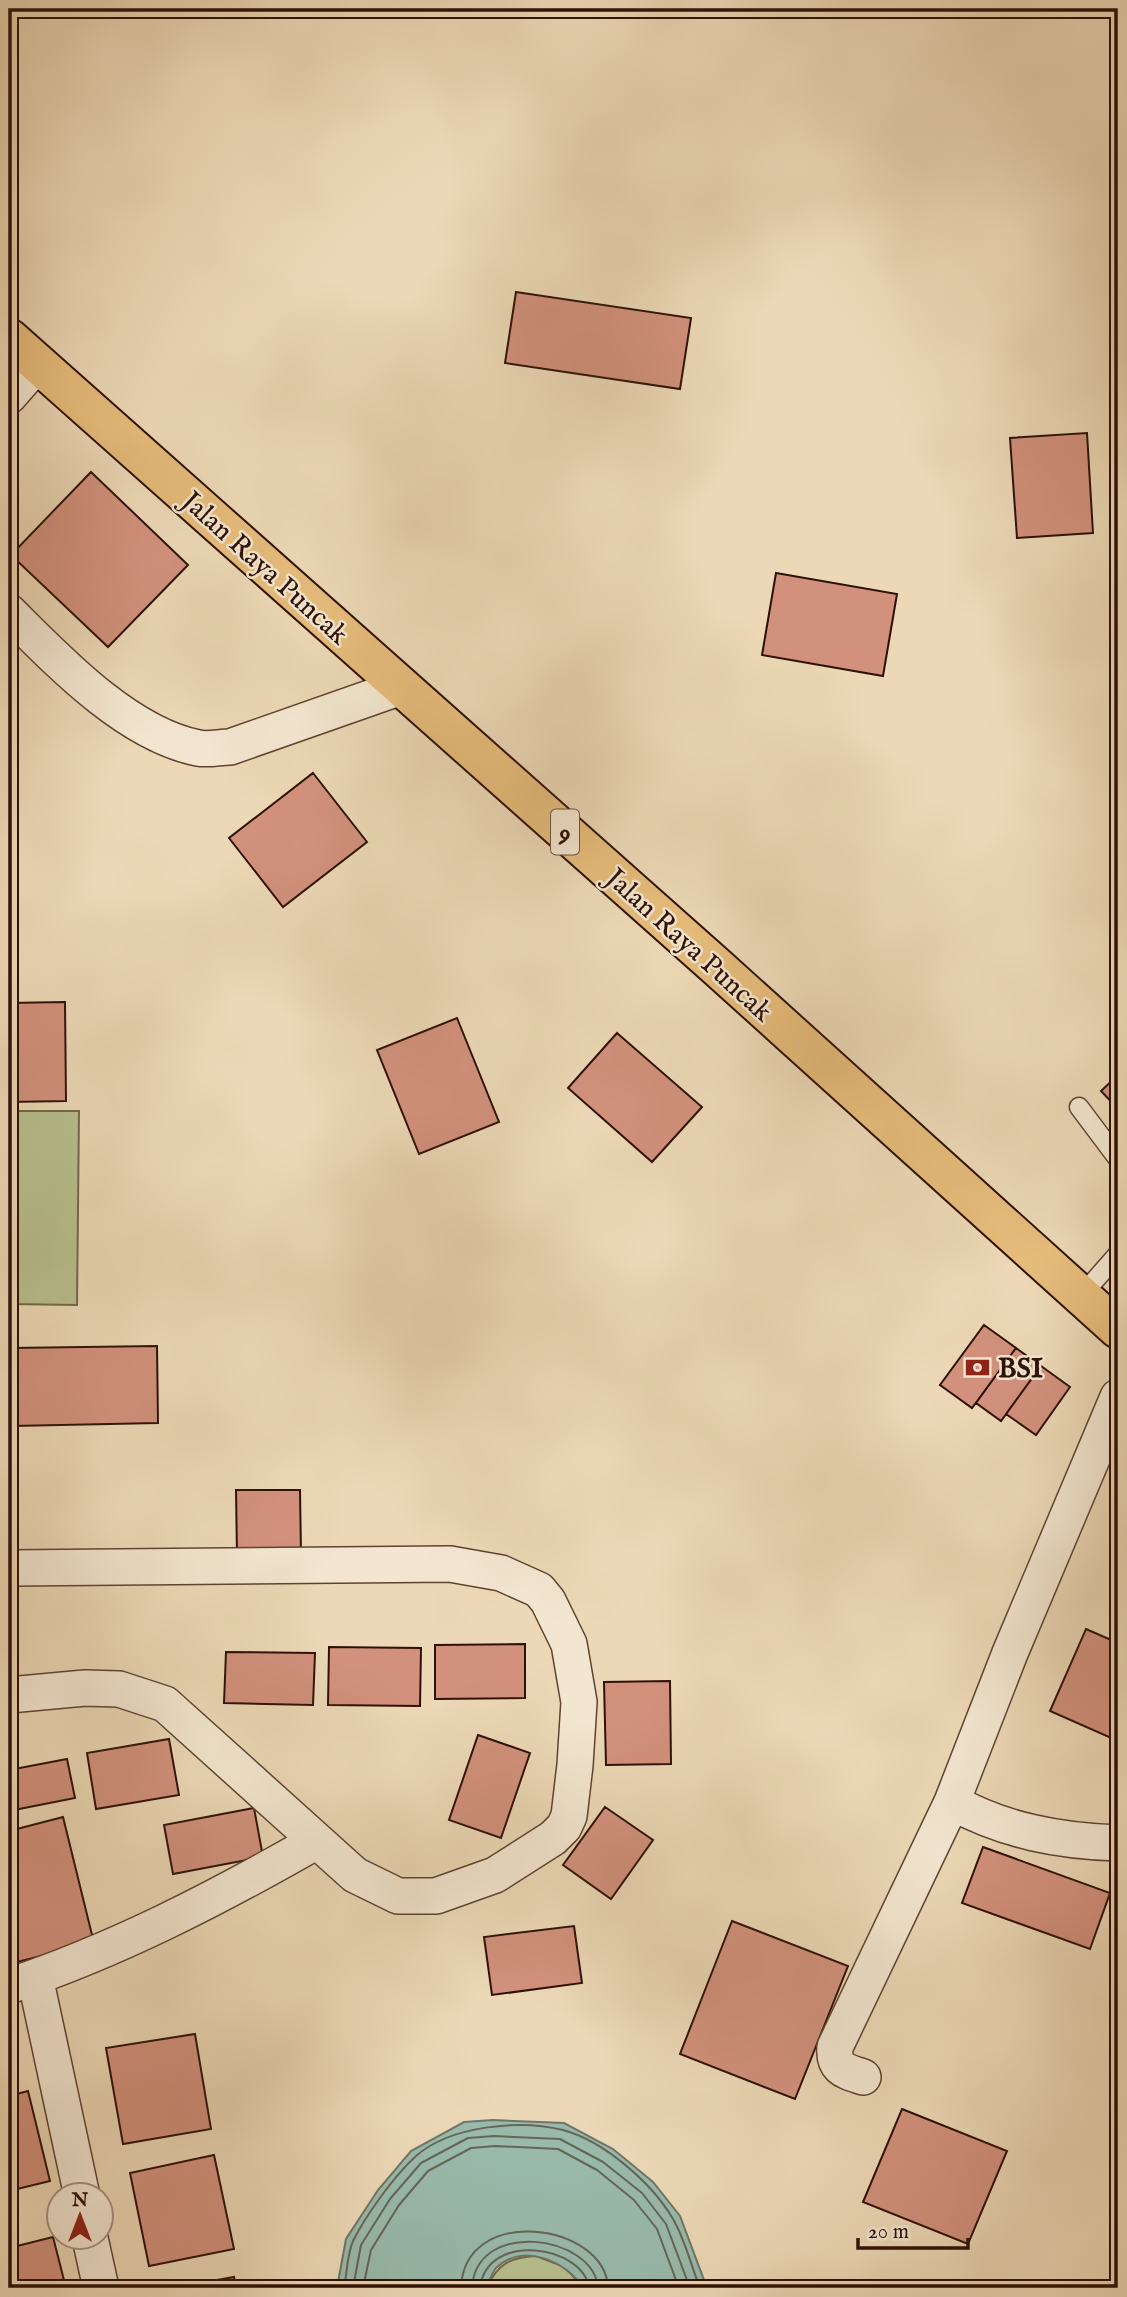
<svg xmlns="http://www.w3.org/2000/svg" width="1127" height="2297" font-family="'IM FELL English',serif">
<style>
.green{fill:#b8bf8e;stroke:#73684a;stroke-width:2}
.water{fill:#99baab;stroke:#6e7669;stroke-width:2}
.lines{fill:none;stroke-linecap:round;stroke-linejoin:round}
.shore{stroke:#646658;stroke-width:2}
.building{fill:#d2917d;stroke:#2e1105;stroke-width:2}
.lane-casing{stroke:#5e4331;stroke-width:21}
.street-casing{stroke:#5e4331;stroke-width:38}
.highway-casing{stroke:#2e1105;stroke-width:42}
.lane{stroke:#f3e6d0;stroke-width:18}
.street{stroke:#f3e6d0;stroke-width:35}
.highway{stroke:#e6bc7b;stroke-width:38}
.labels{text-anchor:middle;stroke-width:5;stroke-linejoin:round;paint-order:stroke}
.shield{fill:#f3e6d0;stroke:#695142;stroke-width:2}
.shield-label{font-size:26px;font-weight:bold;fill:#2e1105}
.street-label{font-size:28px;fill:#2e1105;stroke:#f3e6d0}
.poi-label{font-size:28px;font-weight:bold;fill:#2e1105;stroke:#f3e6d0;text-anchor:start}
</style>
<rect width="100%" height="100%" fill="#ecd8b6"/>
<filter id="stains"><feTurbulence type="fractalNoise" baseFrequency=".00286" numOctaves="4"/><feColorMatrix values="0 0 0 0 .2 0 0 0 0 .09 0 0 0 0 .02 0 0 0 .5 -.17"/></filter>
<radialGradient id="worn" r=".72"><stop offset=".6" stop-color="#630" stop-opacity="0"/><stop offset="1" stop-color="#630" stop-opacity=".3"/></radialGradient>
<path class="green" d="M9,1111H79L77,1305L9,1304Z
M536,2256L565,2267L583,2288H486C498,2264 510,2257 536,2256Z"/>
<path class="water" d="M493,2120L564,2123L613,2149L653,2182L680,2216L707,2288H583C567,2261 522,2242 496,2268C492,2273 489,2282 486,2288H337L346,2239L378,2190L411,2151L464,2122Z"/>
<g class="lines">
<path class="shore" d="M344,2288C347,2274 347,2254 353,2241C366,2215 394,2176 416,2156C450,2126 519,2119 563,2130C604,2141 652,2183 673,2219C685,2239 691,2266 700,2288
M353,2288L361,2245L390,2199L421,2163L468,2138L494,2136L560,2139L603,2162L642,2193L666,2224L690,2288
M363,2288L371,2250L399,2205L428,2171L471,2148L495,2146L558,2149L597,2170L634,2200L657,2229L679,2288
M461,2288C464,2203 606,2223 608,2288
M472,2288C476,2218 594,2235 598,2288
M480,2288C487,2230 584,2246 589,2288"/>
</g>
<path class="building" d="M516,292L691,318L680,389L505,363Z
M1087,433L1093,533L1017,538L1010,438Z
M91,472L188,565L108,647L11,555Z
M776,573L897,594L883,676L762,655Z
M313,773L367,842L283,907L229,838Z
M65,1002L66,1101L9,1102V1003Z
M457,1018L499,1122L419,1154L377,1050Z
M617,1033L702,1107L652,1162L568,1088Z
M1118,1075V1109L1101,1091Z
M984,1325L1016,1348L972,1408L940,1385Z
M157,1346L158,1423L12,1426L10,1348Z
M1016,1348L1041,1366L1001,1421L976,1403Z
M1041,1366L1070,1387L1036,1435L1006,1414Z
M236,1490H300L301,1555L237,1556Z
M1086,1629L1118,1643V1741L1050,1711Z
M525,1644V1698L435,1699V1645Z
M329,1647L421,1648L420,1706L328,1705Z
M226,1652L315,1653L313,1705L224,1703Z
M670,1681L671,1764L606,1765L604,1682Z
M478,1735L530,1753L501,1838L449,1820Z
M169,1739L179,1795L96,1809L87,1753Z
M67,1759L75,1798L9,1811V1770Z
M605,1807L653,1840L611,1899L563,1865Z
M254,1808L263,1857L173,1874L164,1825Z
M63,1817L94,1943L9,1964V1831Z
M983,1847L1110,1893L1090,1949L962,1903Z
M732,1921L848,1966L795,2099L680,2054Z
M574,1926L582,1983L492,1995L484,1937Z
M195,2034L211,2129L123,2144L106,2048Z
M28,2091L50,2181L9,2191V2096Z
M902,2109L1007,2151L968,2244L863,2202Z
M214,2155L234,2249L149,2266L130,2173Z
M53,2237L66,2288H9V2248Z
M234,2277L236,2288H173Z"/>
<g class="lines">
<defs>
<path id="lane" d="M1079,1107L1118,1159
M1081,1296L1118,1254"/>
<path id="street" d="M9,396L37,364
M9,612C58,661 127,734 198,748C208,750 220,747 230,747L401,687
M1118,1397L1010,1653L952,1802C1004,1831 1059,1841 1118,1843
M9,1568L450,1564L501,1573L539,1590L548,1601L569,1644L579,1702L575,1765L569,1816L564,1827L553,1838L495,1875L436,1896H398L355,1875L165,1704L119,1689L85,1688L9,1695
M35,1977L82,2196
M9,1986C117,1950 217,1898 315,1842
M863,2077C845,2071 833,2069 835,2047L952,1802
M90,2238L101,2288"/>
<path id="highway" d="M9,338L717,967L1118,1329"/>
</defs>
<use href="#lane" class="lane-casing"/>
<use href="#street" class="street-casing"/>
<use href="#highway" class="highway-casing"/>
<use href="#lane" class="lane"/>
<use href="#street" class="street"/>
<use href="#highway" class="highway"/>
</g>
<defs>
<symbol id="bank-bare" viewBox="-9 -9 18 18"><path d="M-6-4H6V4H-6ZM0-2.3a2.3 2.3 0 1 0 0 4.6a2.3 2.3 0 1 0 0-4.6Z" fill="#8f2418" stroke="#f3e6d0" stroke-width="2.5" paint-order="stroke"/></symbol>
</defs>
<g fill-rule="evenodd">
<use href="#bank-bare" x="960" y="1350" width="35" height="35"/>
</g>
<g class="labels">
<rect class="shield" x="551" y="809.5" width="28" height="45" rx="5"/>
<g class="shield-label">
<text x="565" y="841">9</text>
</g>
<g class="street-label">
<text transform="translate(266 567) rotate(42)" y="10">Jalan Raya Puncak</text>
<text transform="translate(690 944) rotate(42)" y="10">Jalan Raya Puncak</text>
</g>
<g class="poi-label">
<text x="998" y="1377">BSI</text>
</g>
</g>
<rect width="1127" height="2297" fill="none" stroke="#ecd8b6" stroke-width="35"/>
<rect x="10" y="10" width="1106" height="2276" fill="none" stroke="#2e1105" stroke-width="3.5"/>
<rect x="18" y="18" width="1092" height="2262" fill="none" stroke="#2e1105" stroke-width="2"/>
<g transform="translate(80 2216)"><circle r="33" fill="#f3e6d0" stroke="#a4917f" stroke-width="2"/>
<path d="M0-5L12 26L0 18L-12 26Z" fill="#8f2418"/>
<text y="-10" font-size="19" font-weight="bold" text-anchor="middle" fill="#2e1105">N</text>
</g>
<path d="M858 2238v10h110v-10" fill="none" stroke="#2e1105" stroke-width="3.5"/>
<text x="868" y="2238" font-size="21" fill="#2e1105" stroke="#f3e6d0" stroke-width="5" paint-order="stroke">20 m</text>
<rect width="100%" height="100%" filter="url(#stains)"/>
<rect width="100%" height="100%" fill="url(#worn)"/>
</svg>
